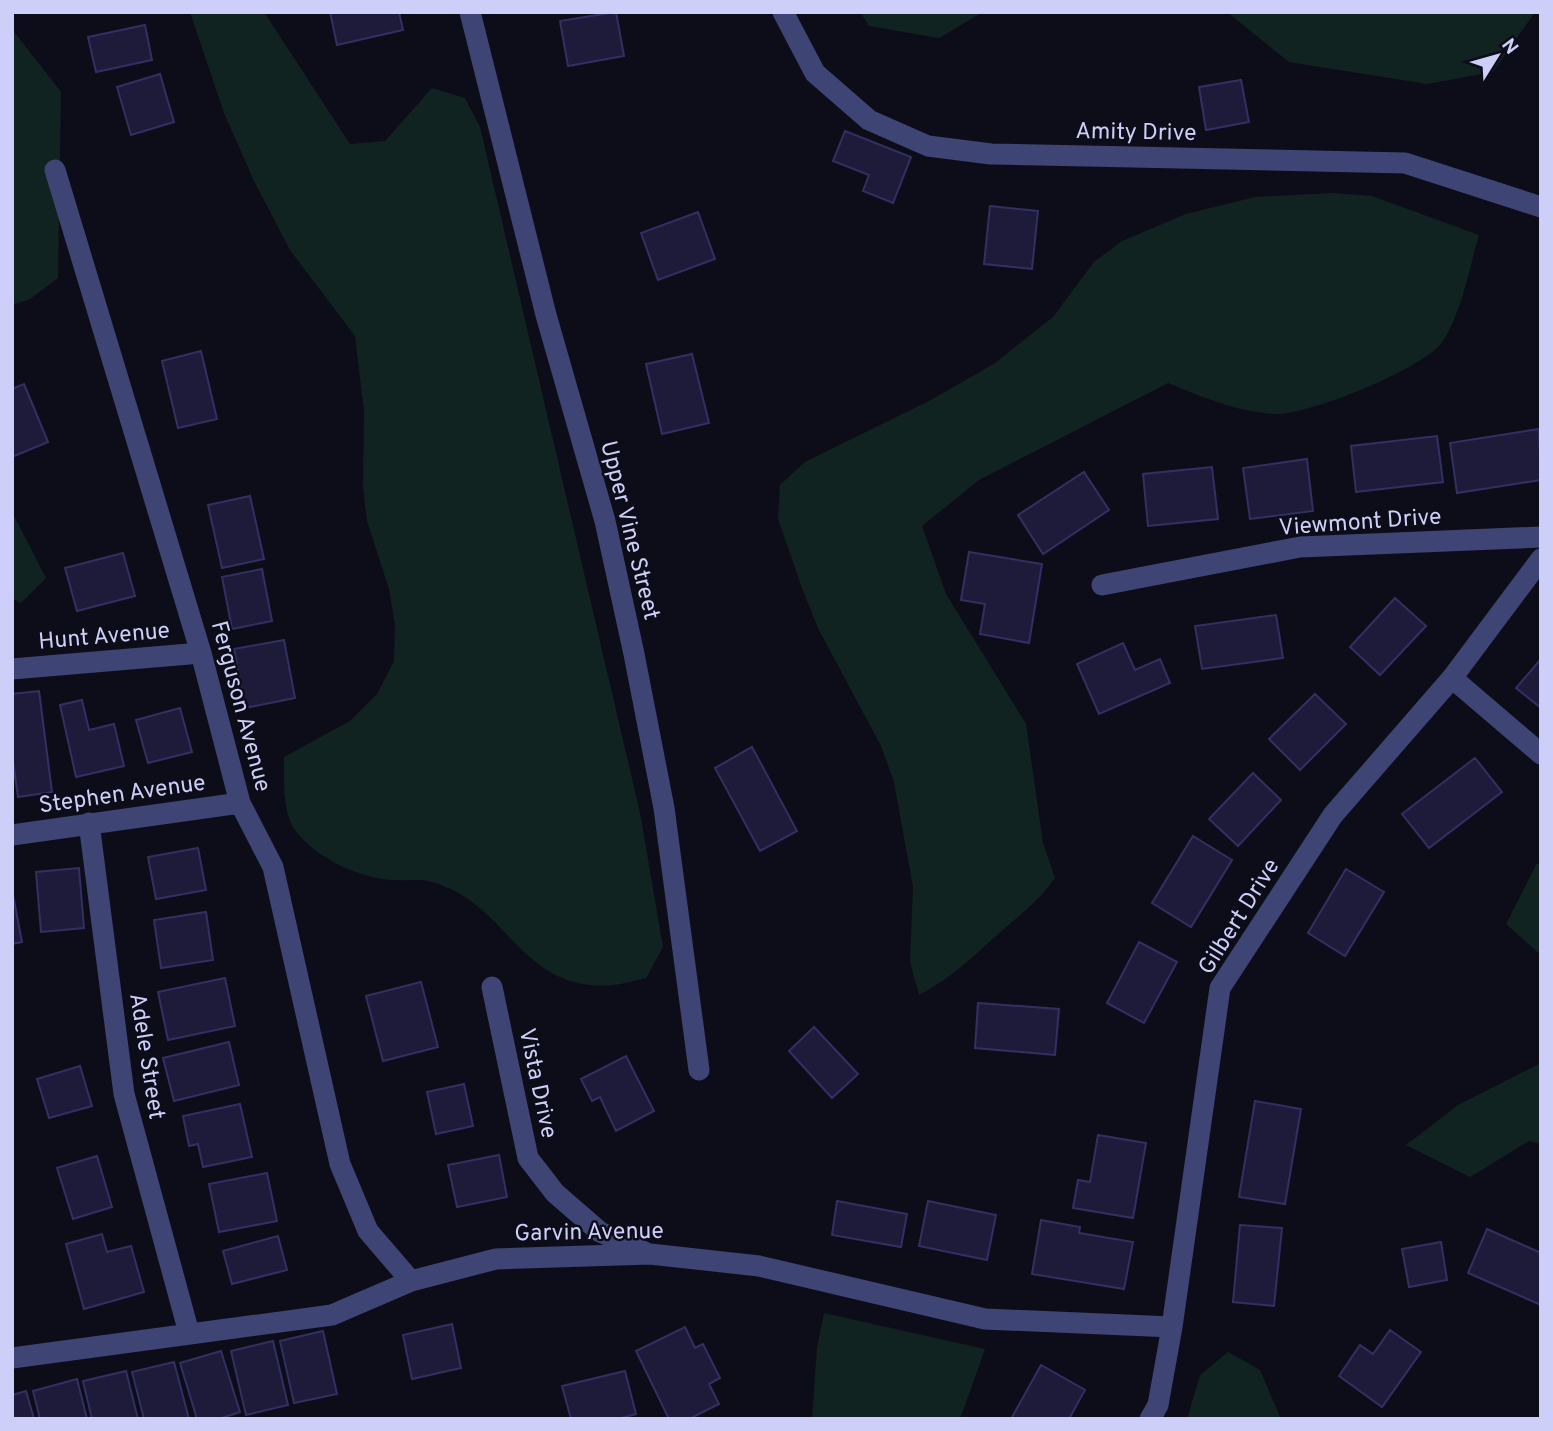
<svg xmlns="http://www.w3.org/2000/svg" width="1553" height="1431" font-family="Overpass,sans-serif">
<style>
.green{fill:#112320}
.building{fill:#1d1b39;stroke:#323062;stroke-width:2}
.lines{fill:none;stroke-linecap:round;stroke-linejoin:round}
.minor{stroke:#3e4474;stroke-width:21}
.labels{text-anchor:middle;stroke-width:5;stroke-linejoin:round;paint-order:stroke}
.street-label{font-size:23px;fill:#cdcff9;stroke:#0d0d1a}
</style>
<rect width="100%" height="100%" fill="#0d0d1a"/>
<path class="green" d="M190,12H264L350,144L385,141L432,88L465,98L480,127L640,813L663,947L646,978C620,985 601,989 574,982C522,968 500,913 453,890C422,876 423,881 392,880C357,877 316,858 295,830C282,812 284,778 284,757L350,721L377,694L394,661L395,625L389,589L367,521L363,487L364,411L355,336L290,250L254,181L224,113Z
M860,12H983L939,38L869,26Z
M1227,12H1535L1493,72L1427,84L1289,62Z
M12,29L61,92L58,278L30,299L12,305Z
M1332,193L1372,196L1479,235C1469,269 1462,311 1443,341C1426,368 1306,416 1275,414C1236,412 1203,397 1168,383L979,480L922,526L946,594L1026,724L1043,843L1055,878C1039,900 1025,911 1005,928C975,954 955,976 919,995L910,962L913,887L894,782L881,746L818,628L802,588L778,519L780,485L805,462L931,400L995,363L1053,317L1094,262L1122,241L1186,214L1255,197Z
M12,512L46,578L21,603L12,599Z
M1537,863L1541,866V955L1506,924Z
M1541,1063V1144L1529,1141L1470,1177L1406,1145L1458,1105Z
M824,1313L985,1349L960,1419H812L817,1347Z
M1228,1352L1260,1370L1281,1419H1187L1200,1375Z"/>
<path class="building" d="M330,12H399L403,30L337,45Z
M616,12L624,56L568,66L560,21Z
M145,25L152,60L96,72L88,37Z
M160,74L174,122L131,135L117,87Z
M1241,80L1249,122L1206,130L1199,87Z
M845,131L911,157L893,203L863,191L869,175L833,161Z
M990,206L1038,211L1032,269L984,264Z
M698,212L715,259L658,280L641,233Z
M201,351L217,419L178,428L162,361Z
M692,354L709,423L662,434L646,364Z
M24,384L48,442L12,457V389Z
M1539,429L1541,480L1457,493L1450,443Z
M1437,436L1443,482L1356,492L1351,446Z
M1307,459L1313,511L1250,519L1243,468Z
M1212,467L1218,519L1148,526L1143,474Z
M1084,472L1109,510L1043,554L1018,515Z
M250,496L264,559L222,568L208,505Z
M969,552L1042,564L1029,643L980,634L985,604L961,600Z
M123,553L135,596L77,611L65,568Z
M262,569L272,621L232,629L222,577Z
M1395,598L1426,626L1380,675L1350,647Z
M1276,615L1283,658L1202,669L1195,626Z
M284,640L295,698L245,708L234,649Z
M1123,643L1135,670L1160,659L1170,683L1099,714L1077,664Z
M1541,659V708L1516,688Z
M39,691L52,792L18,797L12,754V694Z
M1315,694L1346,724L1300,770L1269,739Z
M82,700L89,730L114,724L124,766L76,777L60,705Z
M180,708L192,752L148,763L136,720Z
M752,747L797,831L760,851L715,768Z
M1475,758L1502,792L1429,848L1402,814Z
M1253,773L1281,800L1238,846L1209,819Z
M1193,836L1232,860L1191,927L1152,903Z
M198,848L206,890L156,899L148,857Z
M79,868L84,928L41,932L36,872Z
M1346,869L1384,892L1345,956L1308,933Z
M12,890L22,942L12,944Z
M206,912L213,960L161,968L154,920Z
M1139,942L1177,962L1144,1023L1107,1003Z
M225,978L235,1026L168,1040L158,992Z
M421,982L438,1047L383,1061L366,996Z
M978,1003L1059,1009L1055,1055L975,1048Z
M814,1027L858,1074L832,1098L789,1051Z
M229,1042L239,1085L174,1101L163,1058Z
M626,1056L654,1111L616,1131L600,1097L592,1101L581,1079Z
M80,1066L92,1106L49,1118L37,1079Z
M464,1084L473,1126L436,1134L427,1092Z
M1255,1101L1301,1109L1285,1204L1239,1197Z
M240,1104L252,1157L203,1167L198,1144L189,1146L183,1116Z
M1098,1135L1146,1143L1133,1218L1073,1208L1078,1180L1090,1182Z
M499,1155L507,1197L457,1207L448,1165Z
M97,1156L112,1207L73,1219L57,1168Z
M267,1173L277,1221L219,1232L209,1184Z
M837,1201L907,1214L901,1247L832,1235Z
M928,1201L996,1215L987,1260L919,1246Z
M1041,1220L1080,1227L1079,1233L1133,1242L1124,1289L1032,1274Z
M1240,1225L1282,1228L1274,1306L1233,1302Z
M1487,1229L1541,1253V1305L1468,1273Z
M102,1234L107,1252L131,1246L144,1292L84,1309L66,1244Z
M278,1236L287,1270L232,1284L223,1251Z
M1441,1242L1447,1280L1409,1287L1402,1249Z
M452,1324L461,1368L412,1379L403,1335Z
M685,1327L695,1348L703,1344L720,1378L709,1384L719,1404L689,1419H669L636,1351Z
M1390,1330L1421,1352L1382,1407L1339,1376L1360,1345L1373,1354Z
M323,1331L337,1394L294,1403L280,1341Z
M273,1341L288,1405L246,1415L231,1351Z
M221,1351L240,1412L219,1419H197L180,1363Z
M174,1362L189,1419H144L132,1372Z
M1041,1365L1085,1390L1069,1419H1011Z
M126,1371L138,1419H92L83,1381Z
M625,1371L636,1414L618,1419H571L562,1386Z
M77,1379L87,1419H40L33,1391Z
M26,1391L34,1419H12V1395Z"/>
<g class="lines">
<path class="minor" d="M470,12L546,315L605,521L634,654L664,808L699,1070
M783,12L815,73L869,120L928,146L991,154L1405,163L1541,207
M55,170L201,653L240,803L273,867L340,1164L368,1231L411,1281
M1102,585L1300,547L1541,537
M12,669L201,653
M1452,678L1541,754
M89,823L124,1094L189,1333
M12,835L240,803
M492,987L528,1158L555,1193L600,1232L645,1252
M12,1358L332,1315L411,1281L496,1259L650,1254L759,1266L985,1319L1172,1327
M1150,1419L1158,1405L1172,1327L1220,988L1333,815L1452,678L1541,559"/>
</g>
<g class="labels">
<g class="street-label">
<text transform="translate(1136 131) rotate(1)" y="8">Amity Drive</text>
<text transform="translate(1360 521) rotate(-4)" y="8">Viewmont Drive</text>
<text transform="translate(631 530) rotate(76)" y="8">Upper Vine Street</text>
<text transform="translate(104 635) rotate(-5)" y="8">Hunt Avenue</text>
<text transform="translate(242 706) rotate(75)" y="8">Ferguson Avenue</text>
<text transform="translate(122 793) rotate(-8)" y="8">Stephen Avenue</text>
<text transform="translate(1238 916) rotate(-58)" y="8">Gilbert Drive</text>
<text transform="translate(148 1056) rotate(81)" y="8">Adele Street</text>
<text transform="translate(539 1083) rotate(78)" y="8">Vista Drive</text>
<text transform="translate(589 1231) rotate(-1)" y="8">Garvin Avenue</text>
</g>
</g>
<rect width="1553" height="1431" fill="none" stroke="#cdcff9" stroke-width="28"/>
<g transform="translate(1497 56) rotate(53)" stroke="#0d0d1a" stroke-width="5" paint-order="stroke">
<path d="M0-5L12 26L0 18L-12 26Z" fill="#cdcff9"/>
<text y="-10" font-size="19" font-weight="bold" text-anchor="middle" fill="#cdcff9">N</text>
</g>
</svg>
